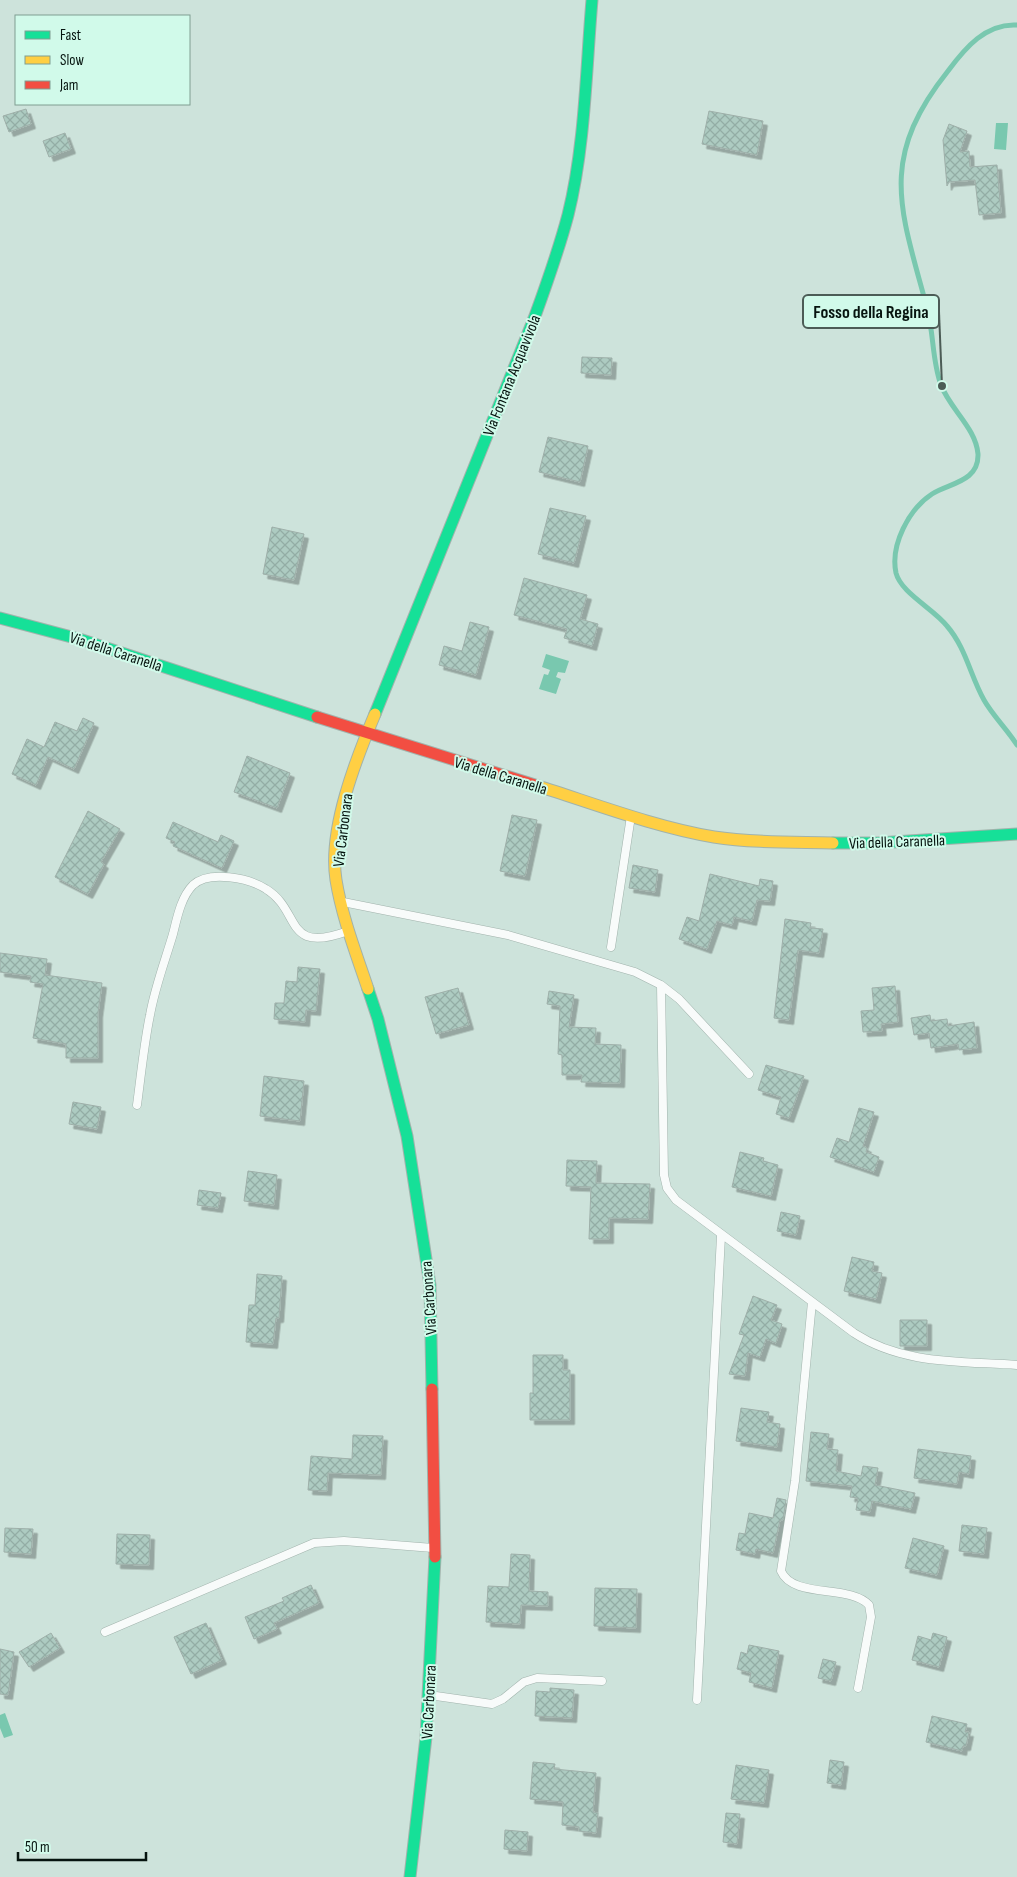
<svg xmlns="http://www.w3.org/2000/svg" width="1017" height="1877" font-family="'Sofia Sans Condensed',sans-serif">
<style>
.water{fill:#79c8af}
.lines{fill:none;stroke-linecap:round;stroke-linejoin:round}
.stream{stroke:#79c8af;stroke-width:5}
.building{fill:url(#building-cross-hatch);stroke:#9eafa9;filter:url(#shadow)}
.lane-casing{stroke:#a1b3ac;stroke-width:9}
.fast-casing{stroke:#a1b3ac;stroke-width:13}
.slow-casing{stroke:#a1b3ac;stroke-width:13}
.jam-casing{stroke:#a1b3ac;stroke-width:13}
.lane{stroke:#f8fbfa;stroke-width:8}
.fast{stroke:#16e098;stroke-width:11}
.slow{stroke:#ffcf43;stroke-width:11}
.jam{stroke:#f24e42;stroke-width:11}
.labels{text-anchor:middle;stroke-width:4;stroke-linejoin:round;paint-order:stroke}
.street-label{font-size:16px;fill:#06140f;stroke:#d1faea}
.leader{fill:none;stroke:#4c5c56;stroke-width:2}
.callout-dot{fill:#4c5c56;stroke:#d1faea;stroke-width:2}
.callout{fill:#d1faea;stroke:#4c5c56;stroke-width:2}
.callout-label{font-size:18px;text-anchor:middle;font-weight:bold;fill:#06140f}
</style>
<defs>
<pattern id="building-cross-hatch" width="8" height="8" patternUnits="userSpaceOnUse" patternTransform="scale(1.25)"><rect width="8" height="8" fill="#adcbc1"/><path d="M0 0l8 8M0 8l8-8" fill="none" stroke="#93ada5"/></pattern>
<filter id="shadow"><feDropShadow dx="4.5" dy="4.5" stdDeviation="0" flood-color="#0004"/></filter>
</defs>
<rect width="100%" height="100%" fill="#cde3db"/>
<path class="water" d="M996,123H1008L1006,150L994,149Z
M546,654L569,661L565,673L558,672L556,677L561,679L556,694L539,689L544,674L548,675L550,670L542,667Z
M5,1713L13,1735L4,1738L0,1728V1715Z"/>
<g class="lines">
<path class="stream" d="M1017,25C986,23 965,48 948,71C877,160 901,210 927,308C934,334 932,361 941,385C950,409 976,428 978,454C979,482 949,483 932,494C909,509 890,545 896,573C901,593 934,609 947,626C966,648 970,675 984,700C993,716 1007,729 1017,745"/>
</g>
<path class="building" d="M26,109L31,124L9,132L3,116Z
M709,111L763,121L757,155L702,144Z
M949,124L967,131L960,152L969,151L970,167L997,165L1001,213L979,215L975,180L949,182L947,186L943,140Z
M65,133L71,149L49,157L43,141Z
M582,357L612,358L611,375L581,373Z
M548,437L588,446L580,482L539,472Z
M550,508L586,516L574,563L538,554Z
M272,527L304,534L294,580L263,574Z
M524,578L587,595L580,619L598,624L592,646L564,638L567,629L514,615Z
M470,622L489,627L476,675L439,665L444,646L462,651Z
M83,718L94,723L74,769L48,757L36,785L12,774L27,739L44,747L55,722L77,731Z
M247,756L290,773L277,808L234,792Z
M88,811L120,829L101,862L104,864L88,894L55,877Z
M512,815L537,820L525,876L500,871Z
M173,822L218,842L221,835L234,841L222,868L173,846L175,842L166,838Z
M633,865L658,870L655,892L629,888Z
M710,874L759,886L760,879L773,881L770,901L757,900L752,921L734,917L732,925L717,921L707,949L679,939L687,917L699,921Z
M785,919L811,923L810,928L823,929L819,953L798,950L789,1020L774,1018Z
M0,953L47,959L45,975L102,983L98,1013V1058H66V1044L33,1038L43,984L30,982L31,976L0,972Z
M298,967L320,969L316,1011L306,1010L305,1022L274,1019L275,1003H284L286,981L297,982Z
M895,986L898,1022L881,1024L882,1031L863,1032L861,1011L874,1010L872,988Z
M458,988L469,1025L436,1034L425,997Z
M549,991L574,995L569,1027L596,1028L595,1044L621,1045L620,1083L581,1082L582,1075H562V1055L558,1054L560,1006L547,1004Z
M930,1015L931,1021L947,1019L948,1026L974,1022L977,1048L959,1050L958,1044L931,1048L929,1033L914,1035L911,1018Z
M766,1065L804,1076L789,1118L776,1114L781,1097L758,1090Z
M264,1076L304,1081L300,1121L260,1116Z
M73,1102L101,1107L97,1129L69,1124Z
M859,1108L874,1112L863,1146L867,1148L866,1152L879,1157L874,1172L830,1157L837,1138L849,1142Z
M740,1152L764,1158L763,1161L778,1165L771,1196L732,1187Z
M567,1160L597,1161L596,1183L650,1184L648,1219L609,1218V1239H589L591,1187L566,1186Z
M248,1171L277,1175L274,1205L244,1201Z
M199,1190L221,1193L218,1208L197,1205Z
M781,1212L800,1216L796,1235L777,1231Z
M852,1257L874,1262L872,1271L882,1273L876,1299L844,1291Z
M257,1274L282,1276L279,1318H276L273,1344L246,1342L249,1305H255Z
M753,1296L777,1305L771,1320L782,1324L776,1343L766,1339L760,1357L748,1353L745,1376L729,1374L744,1335L739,1334Z
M900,1320H927V1346H900Z
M533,1355H563V1370H570V1420H530V1393H533Z
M741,1408L769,1412L767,1422L780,1424L777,1447L736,1441Z
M811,1432L829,1434L827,1449L838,1450L836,1471L861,1476L863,1466L878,1468L875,1485L915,1493L911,1509L872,1501L870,1512L856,1510L858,1498L850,1497L852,1486L806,1481Z
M353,1435L383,1436L381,1475L328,1473L327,1491L308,1490L311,1456L352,1459Z
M918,1449L971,1456L969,1474L959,1472L957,1484L914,1478Z
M777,1498L786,1500L783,1520H780L773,1553L756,1549L755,1554L736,1550L739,1533L745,1534L749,1513L773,1518Z
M962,1525L987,1528L984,1554L959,1551Z
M5,1528L33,1529L31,1554L4,1552Z
M117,1534L150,1535L149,1565L116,1564Z
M913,1538L944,1546L937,1575L905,1568Z
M511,1554L530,1555L529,1591L548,1592V1606L521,1605L520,1624L486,1622L488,1586L509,1587Z
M311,1585L319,1603L274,1623L277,1629L254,1639L245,1617L284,1601L282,1598Z
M595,1588L637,1589L636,1628L594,1626Z
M206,1623L222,1660L191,1674L174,1637Z
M51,1633L60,1648L29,1667L19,1652Z
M933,1633L947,1637L939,1667L912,1660L918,1636L931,1640Z
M749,1645L779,1651L772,1688L749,1682L751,1673L737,1669L741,1652L747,1654Z
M0,1649L14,1652L8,1695L0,1694Z
M823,1659L836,1662L831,1681L818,1678Z
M550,1688L574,1690L572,1718L535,1716L536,1691L550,1692Z
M932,1716L967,1724L965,1732H969L966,1746H963L962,1751L926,1742Z
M830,1760L844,1762L841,1785L827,1783Z
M533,1762L555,1764L554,1769L596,1773L593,1812L598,1813L596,1833L579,1831V1827L562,1825L563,1802L530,1799Z
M736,1765L769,1770L764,1803L731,1799Z
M726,1813L740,1814L737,1844L723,1842Z
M505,1830L528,1832L527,1851L504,1849Z"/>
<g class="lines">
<defs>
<path id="lane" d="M343,902L508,935L635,972L661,985L664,1175L667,1188L676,1200L854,1333C903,1365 961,1361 1017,1365
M611,947L631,816
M661,985L679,999L749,1074
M137,1105C141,1075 144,1044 150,1015C155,987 165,961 173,934C177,918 181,897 193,885C209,870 249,878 266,889C302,911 283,955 348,931
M812,1302L795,1481L781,1571C793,1599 850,1584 869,1605L871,1617L858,1688
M105,1632L314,1543L344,1541L433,1548
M429,1695L492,1704L503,1699L524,1682L537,1678L602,1681
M697,1700L721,1236"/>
<path id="fast" d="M0,618L79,639L317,717
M375,714L535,316C547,283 559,249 568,215C585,147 586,70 592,0
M833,843H878L1017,834
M368,989L378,1019L407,1136L430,1285L432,1389
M410,1877L426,1737L435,1557"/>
<path id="slow" d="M538,786C595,804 655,827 714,837C753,843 794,842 833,843
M368,989C356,953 342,917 336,880C328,830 356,759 375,714"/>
<path id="jam" d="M317,717L538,786
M432,1389L435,1557"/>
</defs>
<use href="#lane" class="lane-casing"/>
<use href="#fast" class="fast-casing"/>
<use href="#slow" class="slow-casing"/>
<use href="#jam" class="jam-casing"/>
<use href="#lane" class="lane"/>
<use href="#fast" class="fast"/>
<use href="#slow" class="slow"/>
<use href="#jam" class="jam"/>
</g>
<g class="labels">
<g class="street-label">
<text transform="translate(511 375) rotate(-68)" y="6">Via Fontana Acquavivola</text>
<text transform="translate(116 651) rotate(18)" y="6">Via della Caranella</text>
<text transform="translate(501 775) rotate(17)" y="6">Via della Caranella</text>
<text transform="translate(342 830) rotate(-83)" y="6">Via Carbonara</text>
<text transform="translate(897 841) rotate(-2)" y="6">Via della Caranella</text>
<text transform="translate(428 1298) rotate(-94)" y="6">Via Carbonara</text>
<text transform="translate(428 1702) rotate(-87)" y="6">Via Carbonara</text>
</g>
</g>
<path class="leader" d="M942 386L939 312"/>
<circle class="callout-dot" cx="942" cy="386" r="5"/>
<rect class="callout" x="803" y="295" width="136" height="33" rx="5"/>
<g class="callout-label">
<text x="871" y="318">Fosso della Regina</text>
</g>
<rect x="15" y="15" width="175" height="90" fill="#d1faea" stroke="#809e92"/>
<rect x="25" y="31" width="25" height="8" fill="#16e098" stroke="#809e92"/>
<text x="60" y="40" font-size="15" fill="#06140f">Fast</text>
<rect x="25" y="56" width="25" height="8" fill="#ffcf43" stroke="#809e92"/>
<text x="60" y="65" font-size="15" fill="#06140f">Slow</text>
<rect x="25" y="81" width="25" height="8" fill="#f24e42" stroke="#809e92"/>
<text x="60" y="90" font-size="15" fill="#06140f">Jam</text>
<path d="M18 1852v8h128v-8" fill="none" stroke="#06140f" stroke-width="2.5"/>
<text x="25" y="1852" font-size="15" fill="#06140f" stroke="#d1faea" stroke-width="4" paint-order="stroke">50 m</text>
</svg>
